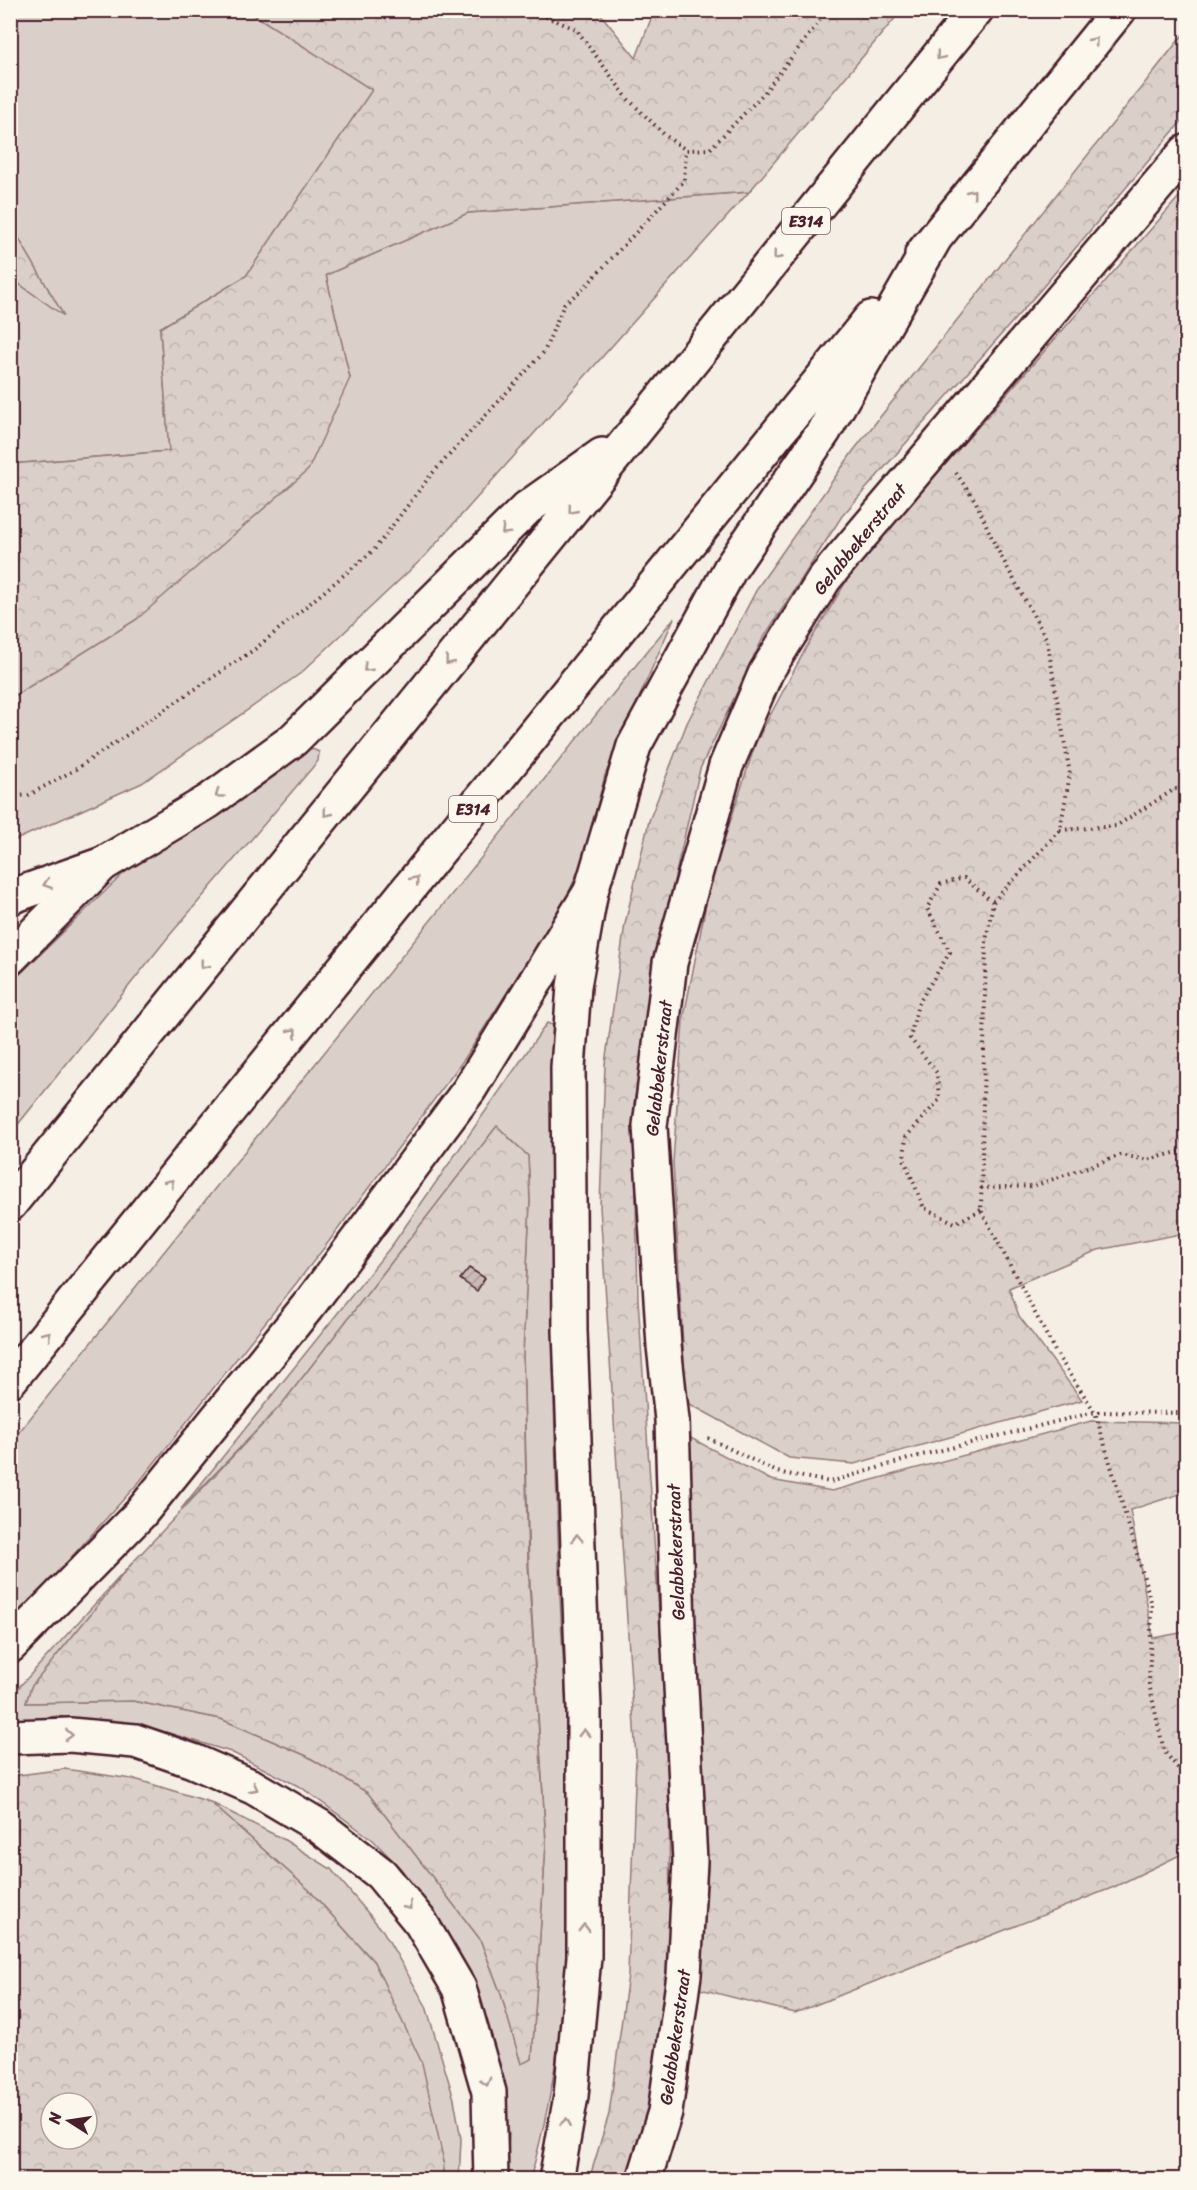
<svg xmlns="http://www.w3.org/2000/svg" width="1197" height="2190" font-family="Sriracha,sans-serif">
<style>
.green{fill:#dbd0c9;stroke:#92787a;stroke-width:1.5}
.forest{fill:url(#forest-crowns);stroke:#92787a;stroke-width:1.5;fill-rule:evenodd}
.building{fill:url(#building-hatch);stroke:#4a1f2b;stroke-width:1.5}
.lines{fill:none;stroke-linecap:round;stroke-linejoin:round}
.minor-casing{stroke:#4a1f2b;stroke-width:38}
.highway-casing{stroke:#4a1f2b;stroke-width:38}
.path{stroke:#4a1f2b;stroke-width:4;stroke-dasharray:1.5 4.5;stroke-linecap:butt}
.minor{stroke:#fbf7ec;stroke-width:33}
.highway{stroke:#fbf7ec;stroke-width:33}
.oneway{stroke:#ab9695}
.labels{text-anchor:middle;stroke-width:6;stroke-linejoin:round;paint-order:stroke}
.shield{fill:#fbf7ec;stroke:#7f6065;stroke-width:1.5}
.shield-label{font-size:16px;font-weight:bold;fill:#4a1f2b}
.street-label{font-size:18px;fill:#4a1f2b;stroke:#fbf7ec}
</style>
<defs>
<pattern id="forest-crowns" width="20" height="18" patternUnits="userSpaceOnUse" patternTransform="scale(1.5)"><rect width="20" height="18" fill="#dbd0c9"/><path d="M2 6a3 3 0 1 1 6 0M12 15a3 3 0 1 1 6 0" fill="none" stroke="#bdb2ad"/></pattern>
<pattern id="building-hatch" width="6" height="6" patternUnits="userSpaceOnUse" patternTransform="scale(1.5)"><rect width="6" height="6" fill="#cabbb6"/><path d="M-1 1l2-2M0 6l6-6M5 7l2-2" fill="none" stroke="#afa09d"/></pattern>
</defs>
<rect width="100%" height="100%" fill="#f4eee4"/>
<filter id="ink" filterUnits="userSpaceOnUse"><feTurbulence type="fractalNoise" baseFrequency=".0167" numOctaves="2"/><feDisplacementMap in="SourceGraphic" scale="12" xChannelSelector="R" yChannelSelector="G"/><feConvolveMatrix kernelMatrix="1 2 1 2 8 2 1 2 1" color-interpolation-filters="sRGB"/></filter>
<g filter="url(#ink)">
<path class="green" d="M11,11H248L373,89L246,276L160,328L169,451L11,464V278L63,315L11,225Z
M749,192L425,556L301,673L142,783L11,842V698L137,619L350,378L326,275L468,213Z
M674,618L605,775L584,858L564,903L465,1058L324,1248L140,1481L11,1624V1442Z
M310,748L319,752L318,761L169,936L11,1133V983L129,868L208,822Z
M547,1023L555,1026C548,1206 553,1387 559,1567C561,1648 569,1729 571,1811C573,1933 564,2062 530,2179H506L509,2135L496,2052L464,1965L402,1870L373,1840L302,1788L231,1752L146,1726L57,1716L11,1723L10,1697L134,1561L31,1687L26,1703L133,1701L221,1719L307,1756L368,1793L480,1939L501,1994L521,2063L532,2059L546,1843L529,1568L523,1354L530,1201L528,1156L497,1126L282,1404L181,1509L393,1244Z
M210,1802L283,1839L331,1869L383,1931L426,2006L454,2099L461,2139L459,2179H442L444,2162L374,1962L309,1890Z"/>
<path class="forest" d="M248,11H598L636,58L654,11H901L749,192L468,213L326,275L350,378L308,470L137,619L11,698V464L169,451L160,328L246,276L372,90Z
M1186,31V116L1042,288L842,516L762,640L700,769L656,959L634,1104L638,1299L669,1764L670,1968L651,2104L630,2179L589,2180L609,2114L628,1975L636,1757L600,1207L605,1064L625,924L649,821L687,723L758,587L854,450Z
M1186,189V1233L1098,1250L1009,1288L1019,1316L1082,1400L854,1464L789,1458L686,1402L673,1162L683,1021L710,884L756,742L807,646L853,570Z
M10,225H11L64,316L11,278Z
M497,1126L528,1156L530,1201L523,1354L528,1565L546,1843L532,2059L521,2064L501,1994L480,1939L368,1793L307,1756L221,1719L133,1701L26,1703L31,1687L134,1561L282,1404Z
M1091,1421L1186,1423V1492L1130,1510L1153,1638L1186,1632V1852L1114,1887L795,2013L700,1989L708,1865L685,1435L771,1480L832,1491Z
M65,1769L138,1780L210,1802L309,1890L374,1962L422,2063L444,2162L442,2179H11V1776ZM51,2103H87V2139H51Z"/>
<path class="building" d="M469,1268L485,1278L477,1291L460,1279Z"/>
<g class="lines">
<defs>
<path id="minor" d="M10,958L103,864
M10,1646L140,1514L312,1301L469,1090L591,891
M644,2180L665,2112L684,1975L690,1861L678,1628L672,1420L664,1346L650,1126L670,963L726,766L766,672L825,578L1186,152"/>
<path id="highway" d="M922,254L1119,10
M10,897L103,864L209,801L293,740L527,508L602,455
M10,1204L976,10
M10,1380L871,318
M10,1737L70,1735L135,1741L193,1761L253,1787L319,1826L381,1874L421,1923L459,1988L489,2092L491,2180
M556,2180L571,2096L584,1957V1709L570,1331L568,1068L574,986L591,891L634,746L730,569L824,431L935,238"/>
</defs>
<use href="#minor" class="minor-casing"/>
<use href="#highway" class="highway-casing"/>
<path class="path" d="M529,10L576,29L628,99L666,136L686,150L710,149L764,93L828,10
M956,473L976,502L995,545L1047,640L1070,774L1060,830L993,902L986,941L981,1210L1056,1353L1095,1412L1152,1605L1149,1684L1164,1751L1186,1778
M10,797L29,795L76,769L255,649L374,550L430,476L544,352L564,304L583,289L684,181L686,150
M1060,830L1116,826L1175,789H1186
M981,1188L1034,1186L1121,1155L1147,1160L1186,1150
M981,1210L955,1223L924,1208L904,1159L906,1137L939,1100L937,1073L910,1038L918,1004L950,952L927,908L941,884L964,878L993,902
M708,1438L777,1472L830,1482L922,1455L1095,1412L1186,1413"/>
<use href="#minor" class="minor"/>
<use href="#highway" class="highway"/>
</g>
<defs><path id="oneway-chevron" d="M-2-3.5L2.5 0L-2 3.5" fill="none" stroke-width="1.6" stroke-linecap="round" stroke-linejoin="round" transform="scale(1.5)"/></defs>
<g class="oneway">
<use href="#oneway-chevron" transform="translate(1094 41) rotate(-51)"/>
<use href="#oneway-chevron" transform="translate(940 56) rotate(129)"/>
<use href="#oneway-chevron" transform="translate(972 193) rotate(-51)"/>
<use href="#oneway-chevron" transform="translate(777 256) rotate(129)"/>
<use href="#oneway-chevron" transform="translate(572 510) rotate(129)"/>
<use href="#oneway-chevron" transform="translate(505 531) rotate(135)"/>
<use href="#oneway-chevron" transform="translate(449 661) rotate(129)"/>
<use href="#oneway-chevron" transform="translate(367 668) rotate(136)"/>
<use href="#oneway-chevron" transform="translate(219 794) rotate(144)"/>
<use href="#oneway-chevron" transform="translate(327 813) rotate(129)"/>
<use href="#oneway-chevron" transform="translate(415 880) rotate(-51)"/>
<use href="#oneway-chevron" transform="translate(47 884) rotate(161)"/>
<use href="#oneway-chevron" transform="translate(204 965) rotate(129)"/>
<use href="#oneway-chevron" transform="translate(293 1032) rotate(-51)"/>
<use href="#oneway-chevron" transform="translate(170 1183) rotate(-51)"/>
<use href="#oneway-chevron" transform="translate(47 1335) rotate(-51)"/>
<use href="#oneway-chevron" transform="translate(577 1538) rotate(-92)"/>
<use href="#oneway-chevron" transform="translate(584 1733) rotate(-90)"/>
<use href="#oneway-chevron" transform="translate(69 1735) rotate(2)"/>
<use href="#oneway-chevron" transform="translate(254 1788) rotate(28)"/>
<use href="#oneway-chevron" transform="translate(408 1906) rotate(51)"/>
<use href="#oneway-chevron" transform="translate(584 1928) rotate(-90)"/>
<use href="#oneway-chevron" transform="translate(486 2082) rotate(74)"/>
<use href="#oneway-chevron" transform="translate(566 2122) rotate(-80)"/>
</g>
</g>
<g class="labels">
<g class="shield">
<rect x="782" y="208" width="48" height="26" rx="4.5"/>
<rect x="449" y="796" width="48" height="26" rx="4.5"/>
</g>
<g class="shield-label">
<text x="806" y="227">E314</text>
<text x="473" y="815">E314</text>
</g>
<g class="street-label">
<text transform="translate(860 539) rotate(-51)" y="6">Gelabbekerstraat</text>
<text transform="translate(659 1068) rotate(-84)" y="6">Gelabbekerstraat</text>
<text transform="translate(676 1552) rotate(-92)" y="6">Gelabbekerstraat</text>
<text transform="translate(675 2037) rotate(-82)" y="6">Gelabbekerstraat</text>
</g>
</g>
<rect width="1197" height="2190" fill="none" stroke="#fbf7ec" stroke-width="36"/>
<rect x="18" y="18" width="1161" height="2154" fill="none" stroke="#4a1f2b" stroke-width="2" filter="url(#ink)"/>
<g transform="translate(69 2121) rotate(282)"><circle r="28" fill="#fbf7ec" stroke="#b4a19f" stroke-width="1.5"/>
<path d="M0-4.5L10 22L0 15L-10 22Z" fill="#4a1f2b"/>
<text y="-9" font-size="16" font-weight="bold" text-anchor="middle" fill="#4a1f2b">N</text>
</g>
</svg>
